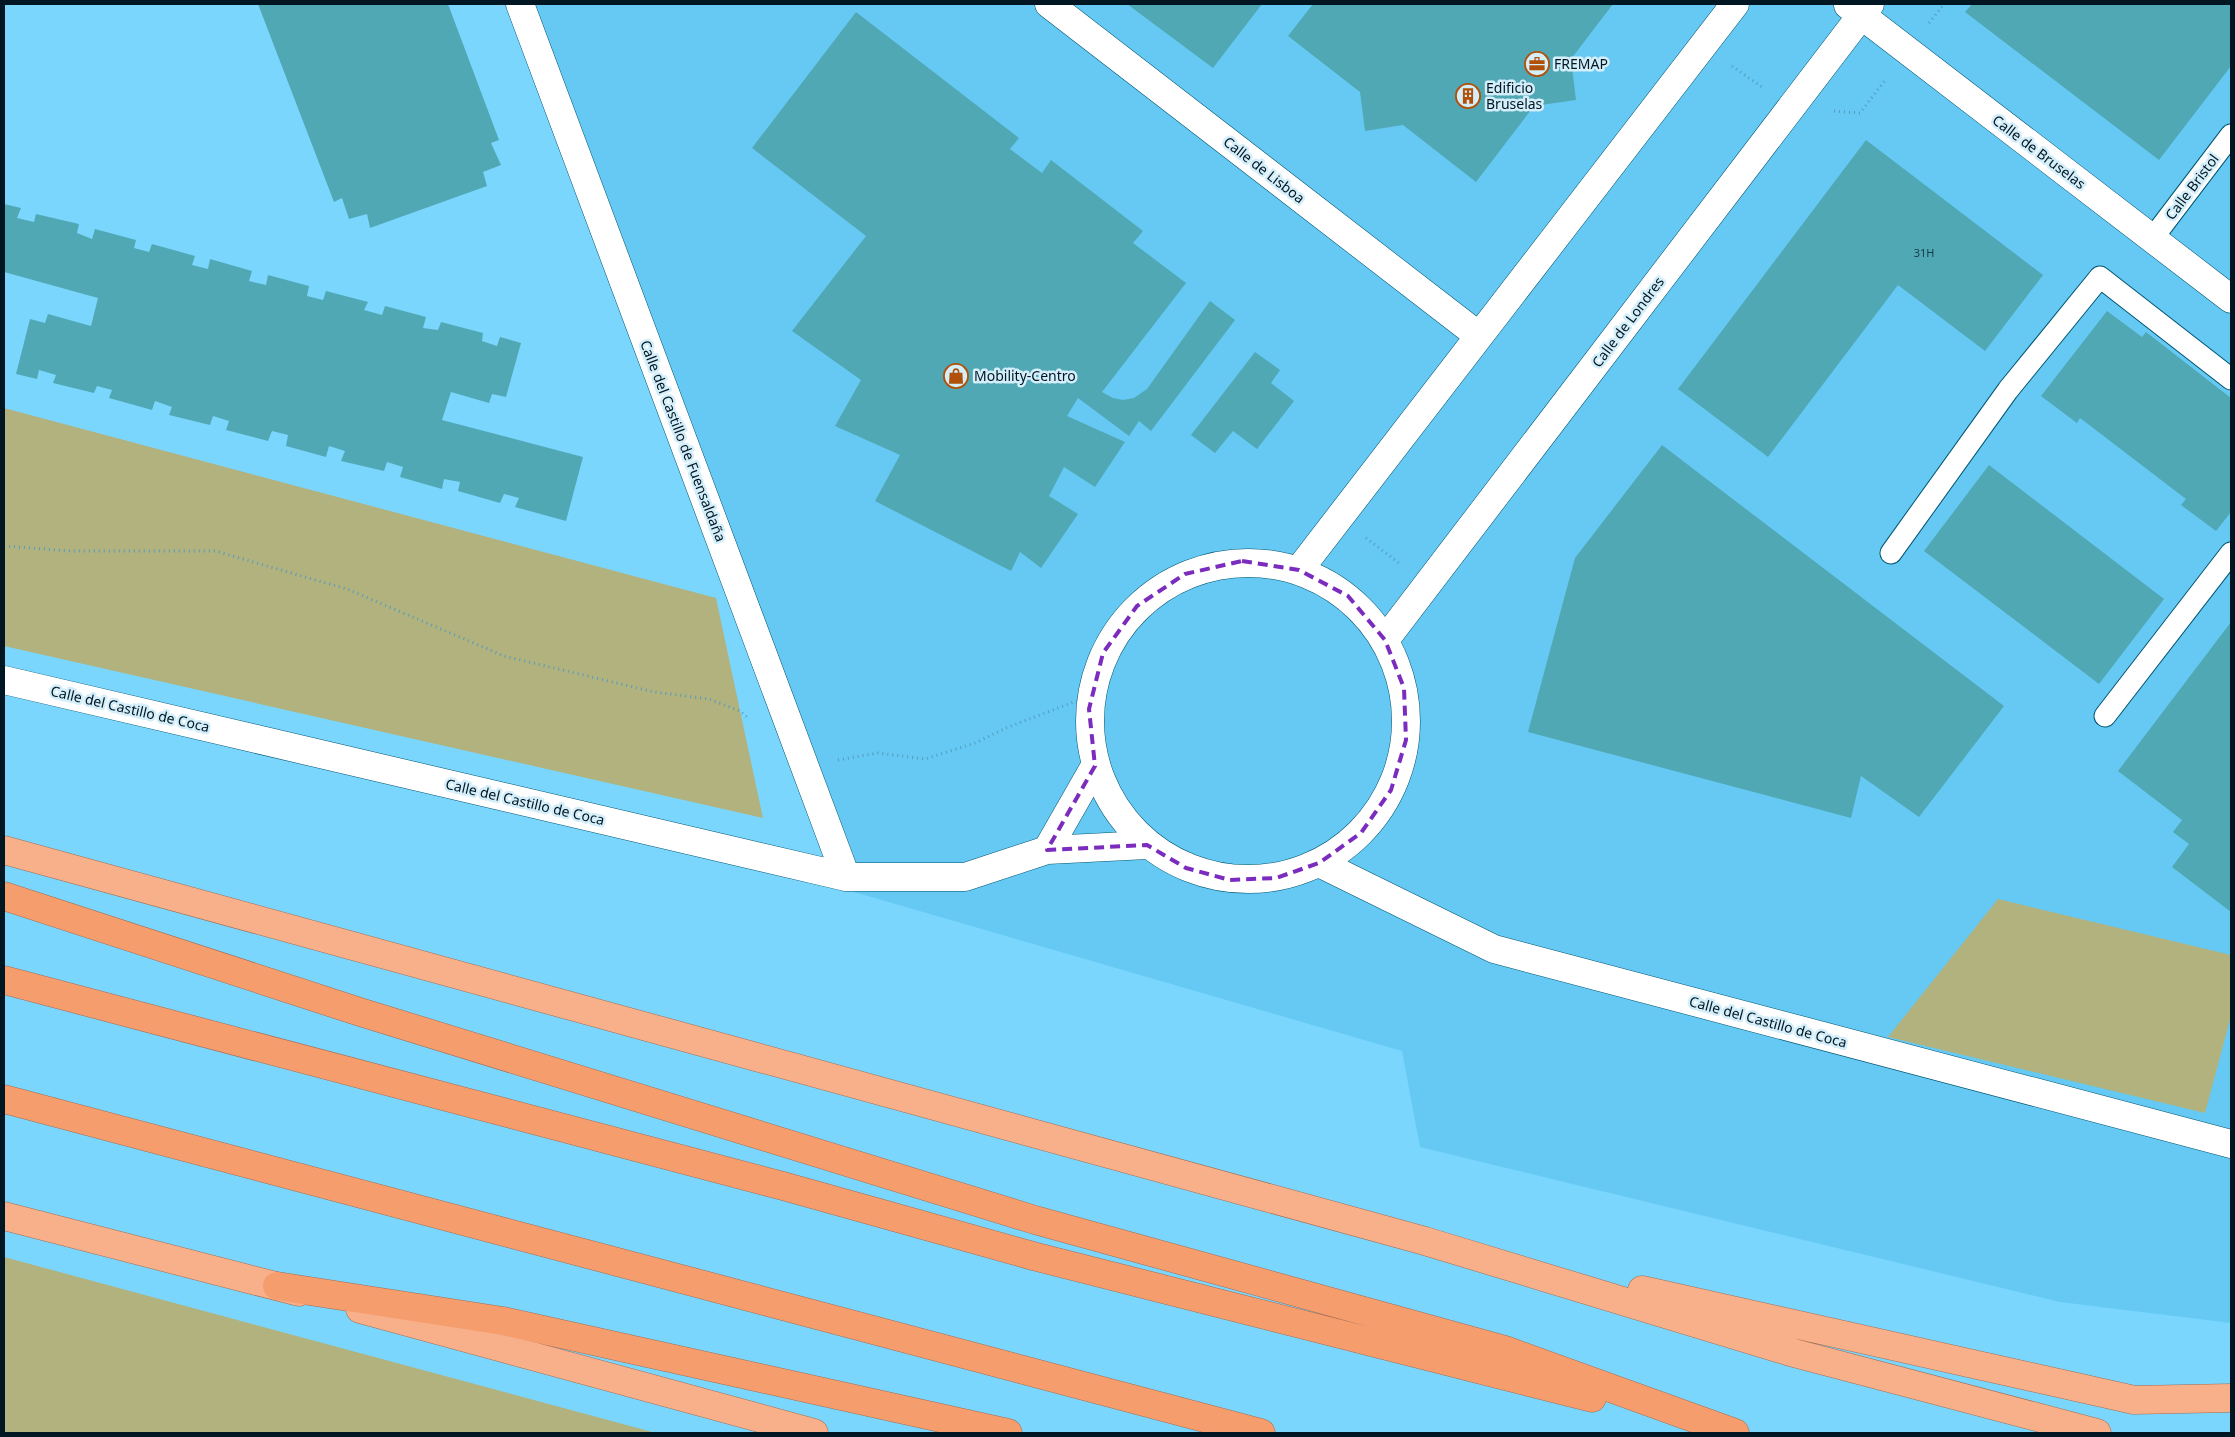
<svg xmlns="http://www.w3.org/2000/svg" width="2235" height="1437" font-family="'Noto Sans',sans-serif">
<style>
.built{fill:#65c9f3}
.green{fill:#b1b27e}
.building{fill:#51a8b5}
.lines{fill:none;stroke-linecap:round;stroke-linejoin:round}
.service-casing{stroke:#005571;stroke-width:23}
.minor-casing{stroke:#005571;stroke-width:29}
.trunk-casing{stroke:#a06e54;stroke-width:29}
.motorway-casing{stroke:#a06e54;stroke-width:29}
.path{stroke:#559cbb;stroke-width:3;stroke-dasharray:1 4;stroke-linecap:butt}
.service{stroke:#fff;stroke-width:21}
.minor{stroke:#fff;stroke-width:28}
.trunk{stroke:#f8b08b;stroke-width:28}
.motorway{stroke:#f69d6e;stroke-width:28}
.marked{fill:none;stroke:#7b2cbf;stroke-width:4;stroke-dasharray:10 6;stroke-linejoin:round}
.labels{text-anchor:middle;stroke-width:5;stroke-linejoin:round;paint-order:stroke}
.number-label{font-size:11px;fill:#143b48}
.poi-label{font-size:14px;fill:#001723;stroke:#d4eefa;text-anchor:start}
.street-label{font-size:14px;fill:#001723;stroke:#d4eefa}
</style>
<rect width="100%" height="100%" fill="#7bd6fe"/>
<path class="built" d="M526,4H2231V1323L2060,1302L1420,1147L1402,1051L854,892Z"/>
<path class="green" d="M4,408L716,598L763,818L4,646Z
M1998,899L2231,955V1016L2205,1113L1888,1037Z
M4,1257L656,1433H4Z"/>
<path class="building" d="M258,4H448L499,140L491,143L501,165L483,172L487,186L370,228L367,214L349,219L342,198L334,202Z
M1127,4H1262L1213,68Z
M1313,4H1613L1571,59L1576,100L1534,106L1476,182L1403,125L1365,131L1360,92L1288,36Z
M1972,4H2231V66L2159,160L1965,12Z
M856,12L1019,138L1010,149L1042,173L1051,160L1143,231L1133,243L1186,283L1102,392L1113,398L1123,400L1134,398L1147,389L1210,301L1235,320L1151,431L1139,421L1129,436L1078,398L1067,416L1125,442L1095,487L1064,467L1049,496L1078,514L1041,568L1020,552L1011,571L875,501L900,455L835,426L861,380L792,331L866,236L752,148Z
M1866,140L2043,275L1985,351L1898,285L1768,457L1678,389Z
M4,204L21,208L17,218L34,222L36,214L79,224L77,233L92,239L95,229L136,240L134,248L149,252L152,244L195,256L192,265L208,269L210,259L252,271L249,281L266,285L268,275L309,286L307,296L323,300L326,291L368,302L364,310L382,315L385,306L426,317L423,328L438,330L441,322L483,333L482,341L497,346L500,337L521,343L506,397L492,394L489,403L451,392L442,420L583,457L566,521L515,507L519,498L504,494L500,503L458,491L460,482L444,479L442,489L400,477L403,467L387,462L384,471L341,461L345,451L329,446L326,457L286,446L288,435L272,431L268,441L226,430L229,421L213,416L210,425L169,415L172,407L155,401L152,410L109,398L112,390L97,386L94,393L53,383L56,375L39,370L37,379L16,374L30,319L45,323L48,314L91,326L98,298L4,272Z
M2107,311L2142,337L2146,332L2231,398V512L2216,531L2181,505L2186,499L2080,418L2077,423L2041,396Z
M1255,352L1280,370L1271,383L1294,401L1257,449L1233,431L1215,453L1191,435Z
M1662,445L2004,706L1919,817L1861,776L1851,818L1528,732L1575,558Z
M1989,465L2164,599L2099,684L1924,551Z
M2231,622V912L2172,867L2189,844L2173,832L2182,820L2118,771Z"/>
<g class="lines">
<defs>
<path id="service" d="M2152,239L2231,135
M1891,553L2008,390L2100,277L2231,379
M2105,716L2231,553"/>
<path id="minor" d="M520,4L846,877
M1049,4L1479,336
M1848,5L2231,299
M1090 721a158 158 0 1 1 316 0a158 158 0 1 1-316 0Z
M1299,570L1735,4
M1385,640L1870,4
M4,680L846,877H965L1047,850L1147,845
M1047,850L1095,766
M1319,863L1494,949L2231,1144"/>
<path id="trunk" d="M4,850L1425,1241L1794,1353L2097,1433
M4,1216L299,1292
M1642,1290L2134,1400L2231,1398
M360,1309L814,1433"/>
<path id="motorway" d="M4,896L360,1012L1035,1220L1505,1350L1735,1433
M4,980L783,1186L1033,1256L1592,1398
M4,1099L1261,1433
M277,1286L503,1321L1008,1433"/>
</defs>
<use href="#service" class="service-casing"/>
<use href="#minor" class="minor-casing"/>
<use href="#trunk" class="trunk-casing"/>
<use href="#motorway" class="motorway-casing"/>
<path class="path" d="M1929,23L1944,4
M1732,66L1762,87
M1834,111L1860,113L1886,79
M1366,538L1399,563
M4,546L70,551H215L347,589L504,656L654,692L709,699L740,711L747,717
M838,760L878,753L925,759L975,743L1006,728L1092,695"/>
<use href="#service" class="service"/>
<use href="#minor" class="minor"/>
<use href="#trunk" class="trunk"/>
<use href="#motorway" class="motorway"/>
</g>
<path class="marked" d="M1242,561L1299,570L1348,596L1385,640L1404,688L1406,740L1391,790L1361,833L1319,863L1276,878L1230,880L1186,868L1147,845L1047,850L1095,766L1089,709L1103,653L1137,606L1185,574Z"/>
<defs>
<symbol id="office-ring" viewBox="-11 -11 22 22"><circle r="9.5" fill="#d4eefa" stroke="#b15109" stroke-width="1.5"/><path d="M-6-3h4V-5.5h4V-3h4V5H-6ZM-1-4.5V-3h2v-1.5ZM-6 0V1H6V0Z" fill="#b15109"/></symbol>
<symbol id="building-ring" viewBox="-11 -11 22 22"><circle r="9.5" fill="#d4eefa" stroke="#b15109" stroke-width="1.5"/><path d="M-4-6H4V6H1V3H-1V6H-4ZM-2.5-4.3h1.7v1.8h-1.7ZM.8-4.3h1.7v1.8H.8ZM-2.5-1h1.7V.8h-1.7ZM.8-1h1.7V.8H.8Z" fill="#b15109"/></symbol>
<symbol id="shop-ring" viewBox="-11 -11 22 22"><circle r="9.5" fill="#d4eefa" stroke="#b15109" stroke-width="1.5"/><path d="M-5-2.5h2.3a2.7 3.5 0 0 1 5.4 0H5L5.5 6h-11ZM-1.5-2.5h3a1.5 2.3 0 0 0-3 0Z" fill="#b15109"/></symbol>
</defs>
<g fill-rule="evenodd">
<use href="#office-ring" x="1523" y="50" width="28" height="28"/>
<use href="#building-ring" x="1454" y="82" width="28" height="28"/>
<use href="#shop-ring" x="942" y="362" width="28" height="28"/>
</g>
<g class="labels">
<g class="number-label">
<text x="1924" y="257">31H</text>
</g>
<g class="poi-label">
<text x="1554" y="69">FREMAP</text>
<text x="1486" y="93">Edificio<tspan x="1486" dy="16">Bruselas</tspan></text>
<text x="974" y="381">Mobility-Centro</text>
</g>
<g class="street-label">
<text transform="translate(2039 152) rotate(37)" y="5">Calle de Bruselas</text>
<text transform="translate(1264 170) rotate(38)" y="5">Calle de Lisboa</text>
<text transform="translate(2192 187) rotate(-53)" y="5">Calle Bristol</text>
<text transform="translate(1628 322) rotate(-53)" y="5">Calle de Londres</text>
<text transform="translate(683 441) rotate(69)" y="5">Calle del Castillo de Fuensaldaña</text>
<text transform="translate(130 709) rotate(13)" y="5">Calle del Castillo de Coca</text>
<text transform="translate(525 802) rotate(13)" y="5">Calle del Castillo de Coca</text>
<text transform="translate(1768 1022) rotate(15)" y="5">Calle del Castillo de Coca</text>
</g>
</g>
<rect width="2235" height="1437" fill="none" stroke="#001723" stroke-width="10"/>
</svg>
